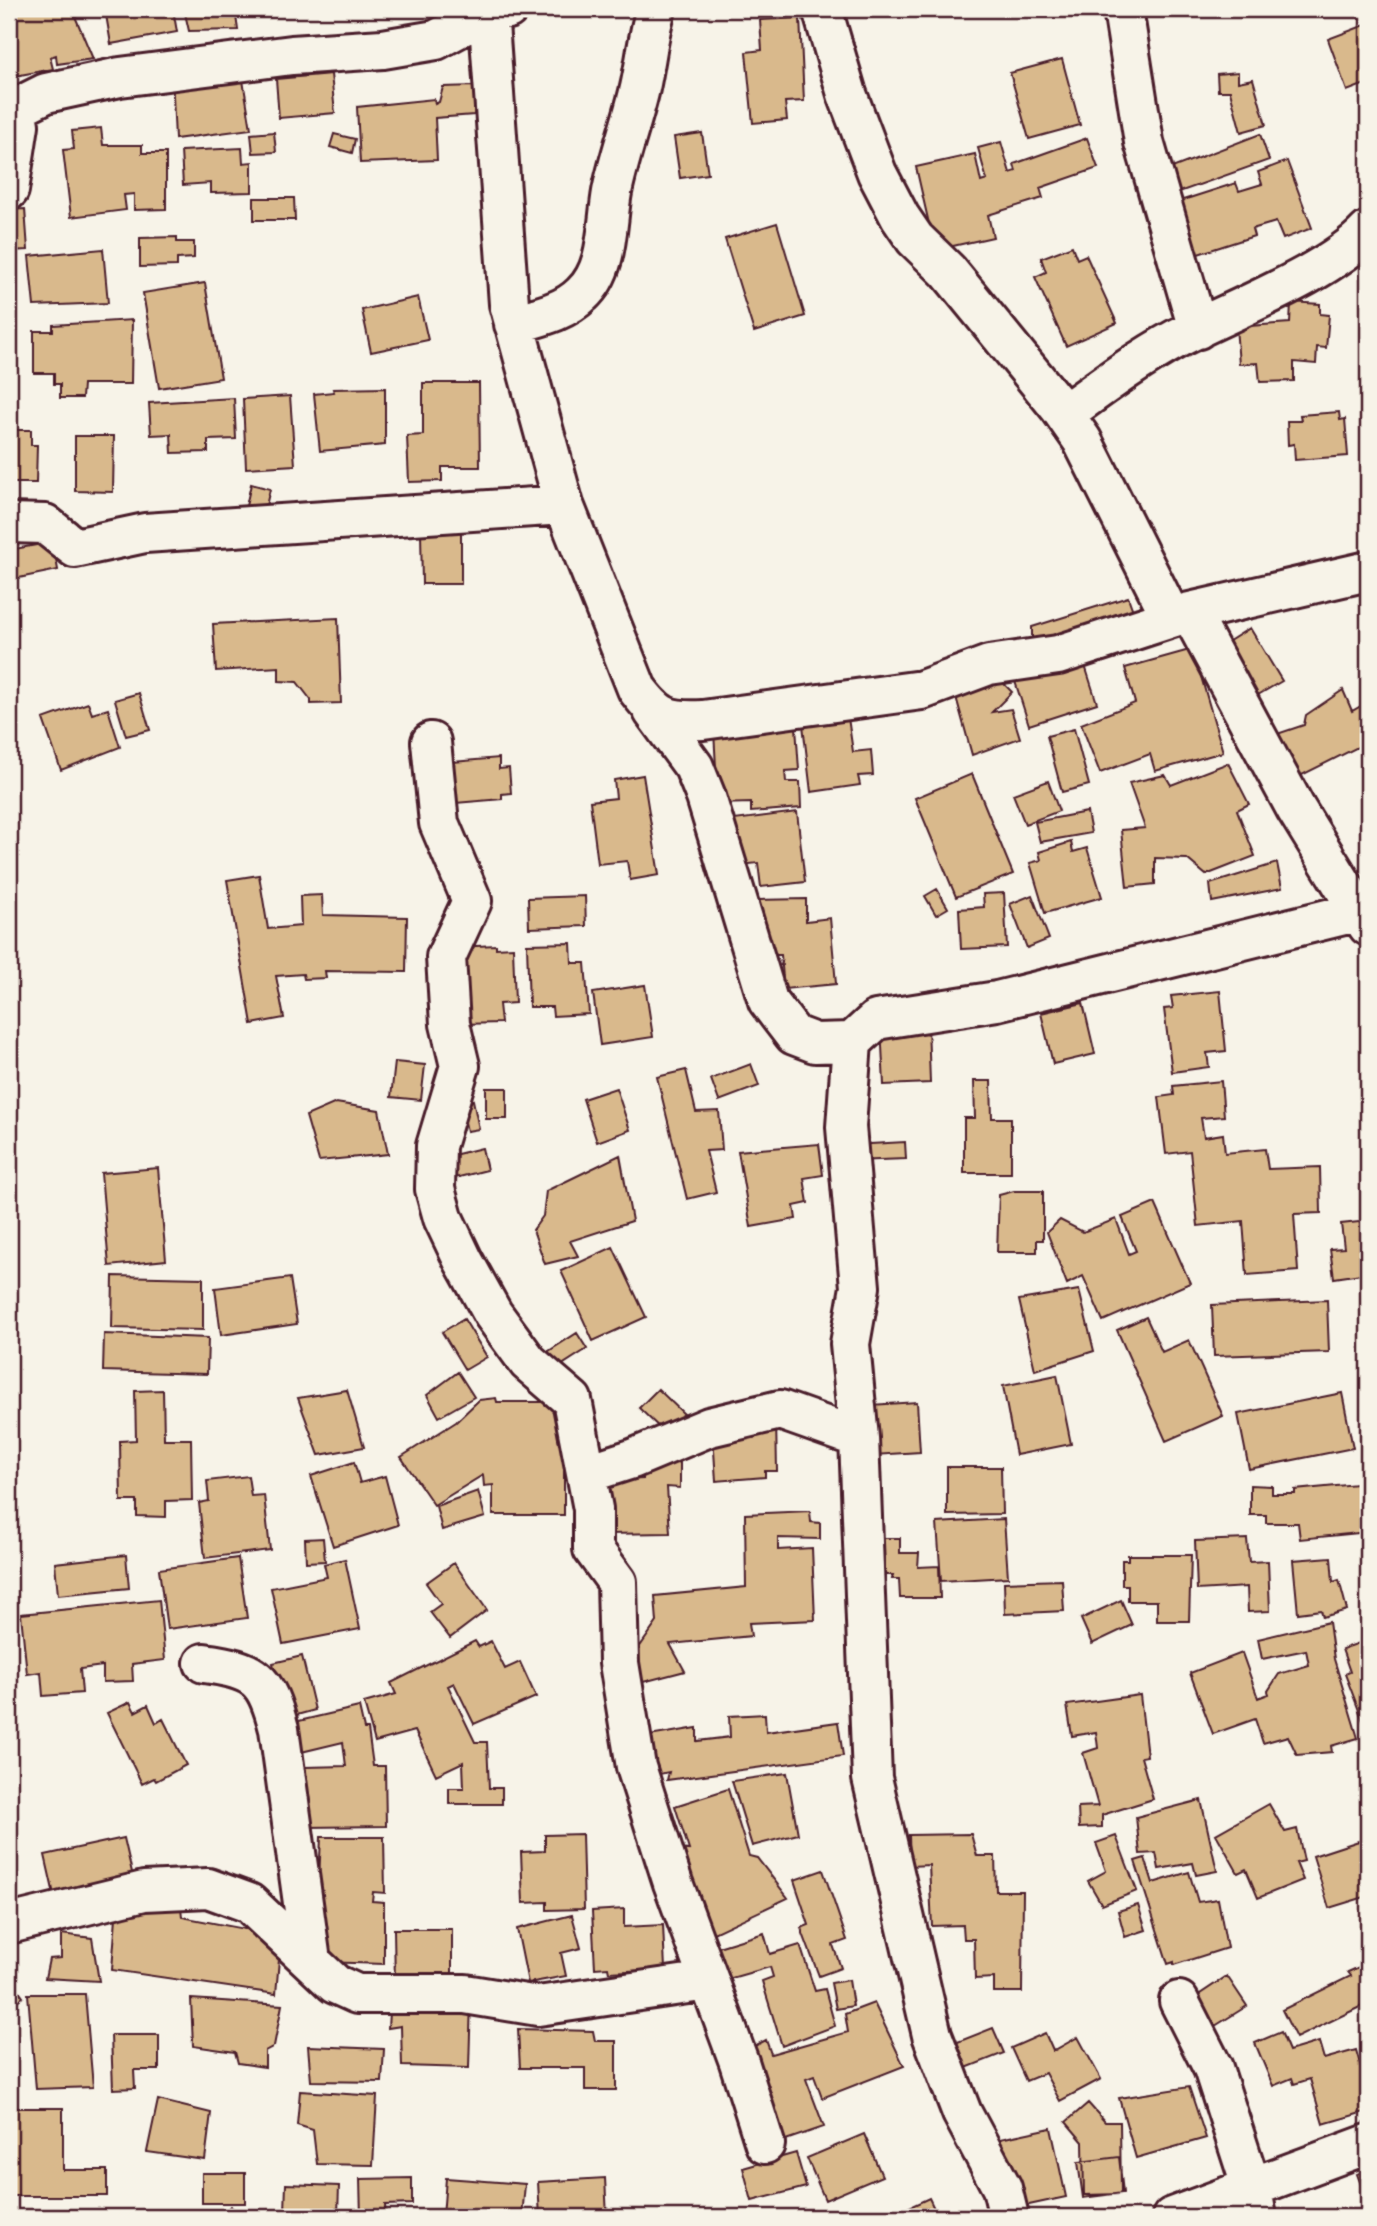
<svg xmlns="http://www.w3.org/2000/svg" width="1377" height="2226" font-family="Caveat,sans-serif">
<style>
.building{fill:#d9b98c;stroke:#4a1f2b;stroke-width:2}
.lines{fill:none;stroke-linecap:round;stroke-linejoin:round}
.minor-casing{stroke:#4a1f2b;stroke-width:44}
.minor{stroke:#f7f3e8;stroke-width:38}
</style>
<rect width="100%" height="100%" fill="#f7f3e8"/>
<filter id="ink" filterUnits="userSpaceOnUse"><feTurbulence type="fractalNoise" baseFrequency=".0143" numOctaves="2"/><feDisplacementMap in="SourceGraphic" scale="14" xChannelSelector="R" yChannelSelector="G"/><feConvolveMatrix kernelMatrix="1 2 1 2 8 2 1 2 1" color-interpolation-filters="sRGB"/></filter>
<g filter="url(#ink)">
<path class="building" d="M9,9H72L93,59L57,64L56,55L50,57L53,69L9,77Z
M105,9H173L177,32L111,44Z
M184,9H235L238,30L189,31Z
M800,18L804,101L785,102L787,120L753,123L746,52L762,50L760,20Z
M1368,24V83L1347,91L1328,39Z
M1062,59L1080,125L1029,139L1010,73Z
M241,68L251,129L175,139L172,74Z
M1238,72V82L1253,79L1266,125L1241,132L1230,91H1218L1217,74Z
M331,74L335,113L279,118L276,79Z
M475,86L474,115L435,118L437,160L360,163L357,107L434,99L435,104L439,102L443,87Z
M101,128L103,145H142V153H166V209L134,210V194L124,195L126,210L71,217L63,150L74,149L72,131Z
M274,132L276,152L253,153L251,134Z
M702,133L708,174L680,178L674,137Z
M334,134L355,139L352,153L330,147Z
M1260,134L1269,160L1168,196L1159,173Z
M1087,138L1098,168L1040,188L1043,198L988,215L993,237L935,250L916,167L975,154L981,182L987,180L978,148L1001,142L1010,173L1016,171L1014,164Z
M242,148L243,163L252,162V192L211,193V183L183,185L181,151Z
M1287,161L1312,228L1283,239L1276,222L1252,229L1254,236L1195,255L1177,202L1236,183L1239,191L1262,184L1258,172Z
M254,198H294L295,220H254Z
M25,209L28,250L9,251V210Z
M777,223L805,316L754,332L725,239Z
M177,237V242H194V258L177,259V266L140,267V238Z
M1072,246L1077,259L1086,255L1117,323L1066,346L1035,277L1046,272L1041,258Z
M103,249L108,303L34,306L29,256Z
M205,283L221,378L159,388L143,293Z
M9,291H12L17,353H9Z
M418,297L428,340L371,352L362,310Z
M1291,302L1320,304V314L1329,315L1326,348L1317,347L1316,364L1294,362V381L1260,382L1258,363L1239,364L1236,327L1290,323Z
M132,320L131,384H83L82,398H60V384H54V373H34V331H53V325Z
M423,383H479L480,467H442V481L409,482L407,436L423,435Z
M385,388V445L320,451L314,394L334,392L333,389Z
M290,396L295,465L246,468L243,399Z
M234,398L236,439L208,440V452L172,453L171,434L151,435L149,403Z
M1339,412L1340,420L1345,419L1348,456L1295,460L1294,444L1288,445L1287,421H1301L1300,415Z
M9,430H31V445H37L36,483H9Z
M75,436H114L113,492L75,491Z
M251,484L270,489L265,510L246,506Z
M461,531V584H422L421,532Z
M53,542L58,570L9,580V550Z
M1128,597L1136,619L1032,652V627Z
M338,618L341,703L311,704V700L297,682L279,681V667L216,671L213,624Z
M1250,628L1282,681L1258,695L1226,643Z
M1193,649L1223,752L1155,771L1150,754L1100,773L1081,724L1135,703L1125,668Z
M1081,653L1097,703L1029,725L1013,675Z
M1017,669L1005,685L1012,692L992,712L1011,709L1020,738L972,755L955,693Z
M1343,690L1352,711L1368,702V742L1294,779L1274,735L1304,725L1306,715Z
M139,693L150,730L126,736L115,700Z
M88,703L92,714L108,709L120,747L61,770L43,719Z
M846,704L853,752L871,750L873,775L858,776L860,785L811,792L801,708Z
M796,727L799,770L785,771L786,782H800L801,808L751,812V803L718,804L714,731Z
M1074,729L1089,785L1062,792L1047,736Z
M499,758V769L509,768L511,793L502,794V799L444,804L441,763Z
M1228,763L1249,804L1237,810L1255,856L1206,875L1187,859L1155,858V884L1127,887L1121,830L1145,828L1129,783L1165,775L1171,785Z
M972,774L1013,874L956,897L915,798Z
M643,775L659,875L630,880L627,861L598,864L590,801L616,798L614,780Z
M1048,781L1059,811L1025,824L1013,794Z
M797,812L805,882L761,887L758,863L732,866L726,821Z
M1087,812L1091,833L1040,842L1035,822Z
M1071,842L1073,852L1087,848L1102,897L1045,913L1030,863L1041,860L1039,852Z
M1277,863L1282,888L1212,902L1210,884Z
M259,875L268,929L301,926L300,896L322,895L323,915L407,917L406,972L325,971L326,978L304,979L303,974L276,976L284,1018L252,1024L227,880Z
M937,889L948,908L936,915L925,896Z
M1004,893L1007,947L961,949L959,909L984,907L983,894Z
M1032,895L1049,939L1027,948L1010,904Z
M585,896L586,926L529,928L528,898Z
M806,899V921L830,918L836,984L784,989L781,955H756L755,900Z
M571,943L572,963H585L589,1014L553,1016L552,1007H529L527,944Z
M496,945V948L513,947L515,1003L499,1004L501,1023L461,1024L456,947Z
M645,985L653,1037L600,1045L593,993Z
M1220,991L1226,1051L1207,1053L1209,1067L1172,1072L1164,1009L1173,1008L1171,996Z
M1083,1003L1095,1054L1053,1064L1041,1013Z
M928,1024L930,1083L884,1085L881,1026Z
M395,1062L425,1065L421,1100L391,1097Z
M751,1064L759,1086L719,1101L711,1079Z
M686,1070L696,1112L719,1111L722,1150L706,1151L716,1192L687,1199L657,1077Z
M974,1081H991L992,1118H1011V1173H964V1118H975Z
M1221,1081L1224,1116L1201,1118L1204,1137L1223,1134L1225,1153L1265,1149L1268,1169L1320,1167L1321,1213L1294,1214L1298,1271L1247,1275L1243,1221L1198,1226L1190,1151L1166,1154L1159,1097L1174,1095L1173,1086Z
M486,1088H507V1119H486Z
M616,1088L630,1130L597,1142L583,1099Z
M473,1100L479,1129L467,1131L461,1104Z
M336,1103L379,1110L388,1154L319,1161L306,1116Z
M905,1142L906,1159L853,1161V1145Z
M819,1144L823,1175L804,1178L808,1203L794,1206L796,1219L751,1227L738,1151Z
M482,1148L487,1170L447,1180L441,1158Z
M620,1155L632,1221L570,1241L578,1256L545,1264L533,1230L543,1216L546,1191Z
M158,1168L166,1260L109,1266L101,1173Z
M1014,1191H1043V1240H1037V1252H997L999,1195Z
M1155,1203L1190,1283L1103,1321L1083,1276L1067,1284L1047,1232L1060,1220L1083,1232L1116,1219L1129,1254L1136,1251L1122,1217Z
M1368,1221V1273L1334,1278L1330,1249L1344,1248L1341,1224Z
M613,1247L646,1317L593,1341L561,1271Z
M113,1276L203,1278V1330L112,1328Z
M290,1278L297,1324L221,1335L215,1288Z
M1079,1290L1094,1351L1035,1370L1019,1300Z
M1327,1300L1329,1352L1214,1356L1212,1305Z
M1146,1317L1162,1352L1189,1340L1223,1416L1166,1441L1117,1330Z
M464,1319L487,1357L465,1370L442,1332Z
M577,1333L587,1349L548,1374L538,1358Z
M104,1334L208,1338L207,1374L103,1371Z
M458,1372L474,1397L439,1417L427,1395Z
M1057,1375L1071,1444L1016,1455L1003,1386Z
M658,1389L684,1414L665,1433L639,1408Z
M163,1390L164,1439H191L192,1500L166,1501V1517L137,1516V1501H121L120,1441L136,1440L135,1391Z
M347,1390L364,1447L319,1455L298,1398Z
M1342,1393L1353,1448L1249,1469L1238,1414Z
M496,1398L497,1402H564V1515H493V1485L484,1486L483,1475L434,1505L401,1457L456,1422L479,1400Z
M917,1402L920,1452L874,1455L871,1405Z
M776,1419L777,1471H765V1477L716,1481L713,1435Z
M643,1460L680,1461V1488L667,1487L670,1533L604,1534L600,1481L643,1479Z
M354,1462L360,1483L385,1476L398,1525L333,1546L311,1476Z
M947,1467H1001L1002,1514L947,1515Z
M248,1476L251,1496L264,1495L270,1550L205,1558L199,1503L209,1501L207,1481Z
M1367,1483L1368,1532L1300,1539L1298,1523H1266V1515H1250V1485L1272,1486V1494H1295V1490Z
M478,1491L485,1517L442,1530L436,1506Z
M810,1511L811,1522L820,1523V1539L778,1538V1550L812,1548L815,1620L749,1623L751,1636L670,1644L685,1671L628,1686L632,1658L657,1622L655,1596L746,1587L745,1514Z
M1004,1519L1008,1577L941,1581L937,1523Z
M323,1538L325,1561L306,1562L305,1539Z
M870,1538H900V1553H919L918,1567L939,1566L940,1598H900L899,1579H892L893,1575H870Z
M1247,1539L1249,1562L1268,1561L1270,1611L1248,1612L1247,1587L1197,1590L1195,1541Z
M126,1555L129,1588L58,1595L55,1563Z
M1128,1555H1191L1189,1621H1157V1601H1128V1585H1122V1560H1128Z
M1331,1557L1333,1582L1339,1580L1347,1610L1323,1617L1321,1610L1298,1613L1293,1560Z
M238,1558L247,1618L167,1629L159,1569Z
M345,1559L360,1629L283,1644L271,1588L327,1577L324,1564Z
M454,1563L487,1610L450,1638L430,1612L441,1604L426,1583Z
M1062,1580L1064,1611L1005,1614L1004,1582Z
M159,1600L165,1660L132,1664L133,1681L103,1682V1666L80,1669L82,1693L43,1696L41,1672L27,1674L21,1614Z
M1121,1600L1132,1625L1092,1644L1081,1619Z
M1329,1622L1334,1659L1358,1738L1331,1746L1332,1752L1297,1755L1288,1736L1263,1743L1255,1719L1213,1734L1190,1673L1242,1653L1258,1698L1269,1694L1268,1691L1279,1674L1309,1665L1306,1650L1262,1659L1258,1639Z
M1368,1640V1734L1345,1674L1350,1672L1342,1649Z
M475,1641L479,1647L491,1641L505,1669L520,1662L536,1697L474,1724L454,1683L448,1686L475,1742H487L489,1788H502V1804H449V1788H464L463,1762L436,1775L415,1731L375,1742L364,1703L396,1694L391,1683Z
M302,1656L315,1710L286,1718L273,1663Z
M1140,1695L1147,1756L1141,1757L1153,1799L1102,1815V1827L1079,1828L1078,1807L1098,1806L1083,1753L1098,1748L1096,1732L1072,1736L1067,1705Z
M130,1702L135,1712L148,1705L156,1723L163,1719L186,1765L156,1781L154,1778L142,1784L107,1713Z
M359,1707L364,1729H368L373,1766H385L386,1826L306,1827L305,1767L346,1766L343,1742L293,1754L286,1724Z
M765,1714L766,1732L838,1722L843,1756L667,1780L669,1772L644,1777L643,1737L697,1728V1741L730,1737L729,1716Z
M787,1773L798,1834L752,1846L732,1781Z
M728,1789L749,1856L757,1858L788,1898L705,1937L666,1848L689,1850L675,1806Z
M1201,1800L1217,1871L1196,1875L1193,1863L1159,1869L1156,1853L1140,1854L1136,1817Z
M1269,1804L1285,1832L1297,1829L1304,1861L1296,1863L1303,1880L1258,1898L1246,1869L1238,1873L1216,1834Z
M582,1834L584,1909L547,1910V1902L523,1903L521,1852L545,1851V1835Z
M971,1834L977,1856H995L996,1891H1023L1022,1992H994V1978L975,1979L974,1939H964L963,1925L932,1926L929,1865L910,1866L909,1835Z
M1116,1836L1137,1891L1102,1905L1088,1881L1106,1871L1096,1843Z
M321,1837H384L385,1893L373,1892L372,1901L384,1902V1964L322,1962L323,1904H318Z
M124,1838L134,1881L55,1899L45,1855Z
M1368,1838V1896L1329,1908L1313,1856Z
M1145,1858L1153,1883L1189,1872L1198,1902L1218,1899L1227,1948L1174,1965V1962L1168,1964L1135,1861Z
M823,1870L847,1940L833,1945L841,1968L819,1976L801,1928L809,1925L794,1880Z
M180,1897L182,1917L281,1936L276,1994L112,1970L117,1904Z
M1138,1905L1146,1930L1125,1937L1118,1911Z
M624,1909V1927L663,1925L665,1969L609,1972L608,1967L595,1968L592,1911Z
M572,1915L581,1948L561,1953L566,1976L528,1983L517,1929Z
M394,1929H452V1984L395,1985Z
M764,1933L770,1954L800,1945L815,1991L825,1989L835,2026L782,2046L762,1981L773,1977L770,1967L714,1983L705,1951Z
M61,1934L92,1938L99,1981L45,1978L49,1959L61,1958Z
M1368,1963V2009L1364,2005L1296,2038L1282,2010L1351,1976L1348,1972Z
M1227,1976L1247,2006L1207,2031L1188,2002Z
M9,1977L23,1997L9,2006Z
M849,1980L853,2006L836,2009L831,1983Z
M28,1994H85L93,2087L36,2089Z
M390,1997L471,1999L469,2068L402,2066L401,2026L388,2028Z
M191,1999L282,2005L274,2046L265,2051V2067L238,2063L235,2052L193,2046Z
M874,2003L904,2066L822,2098L814,2076L806,2079L824,2127L777,2143L743,2052L766,2040L771,2054L848,2032L845,2014Z
M993,2028L1004,2053L966,2068L955,2043Z
M518,2029L593,2031L595,2041H616V2090H585V2068H520Z
M1281,2032L1289,2051L1319,2042L1324,2059L1356,2050L1368,2092V2111L1323,2124L1310,2079L1294,2084L1292,2078L1273,2086L1255,2043Z
M1045,2033L1053,2051L1078,2037L1101,2079L1060,2101L1045,2073L1026,2081L1011,2048Z
M111,2035H159V2070H134L135,2088L113,2089Z
M308,2046L384,2049L382,2082L311,2081Z
M1189,2087L1206,2138L1136,2158L1119,2098Z
M300,2091L377,2096L373,2165L317,2164L313,2130L297,2125Z
M158,2100L211,2113L205,2160L147,2152Z
M1088,2103L1105,2122H1120L1121,2194L1084,2195L1083,2142L1066,2122Z
M9,2108H63V2170H107V2196H9Z
M1051,2128L1066,2197L1015,2208L1000,2139Z
M864,2134L882,2176L825,2200L807,2158Z
M796,2153L806,2187L752,2201L743,2168Z
M1119,2157L1123,2193L1083,2198L1078,2162Z
M1368,2170V2203L1357,2174Z
M202,2173H245V2203H202Z
M412,2178V2204L385,2205L386,2217H361L360,2179Z
M446,2178L525,2184L522,2217H443Z
M605,2178L607,2217H540L538,2182Z
M286,2184L339,2186L338,2214L285,2212Z
M929,2198L938,2217H888Z
M230,2206L245,2217H221Z"/>
<g class="lines">
<defs>
<path id="minor" d="M488,9L509,304L564,505L637,689C658,717 667,722 703,720L922,690L989,665L1058,655L1190,612L1368,571
M822,9L847,94L877,173L900,217L915,239L948,271L1059,407L1082,440L1171,617
M1123,9L1144,142L1198,329
M9,190L19,125L16,108L46,93L120,77L292,55L383,49L436,40L488,12L508,9
M514,324C538,317 564,312 582,294C609,269 606,226 612,192C619,157 632,123 640,88C646,61 648,35 656,9
M1064,414C1100,388 1136,361 1176,339C1231,310 1328,274 1368,231
M9,523L45,524L75,548L145,533L564,505
M1190,612L1296,809L1368,926
M653,711L694,767L706,797L768,1001L794,1035L815,1043L852,1042L876,1020L997,1001L1368,909
M431,742L439,823L472,901L446,957L450,1024L460,1066L436,1146L435,1189L443,1218L463,1260L493,1314L528,1362L572,1400L593,1509V1549L617,1582L619,1663L636,1767L673,1883L739,2062L765,2144
M852,1042L846,1127L860,1287L850,1344L859,1438L872,1778L932,2035L962,2113L1002,2188L1009,2217
M588,1473L632,1459L709,1427L780,1410L859,1438
M204,1663C256,1670 266,1678 279,1729L311,1961
M9,1924L144,1891L208,1888L249,1903L335,1984L357,1994H465L538,2006L708,1981
M1179,2001L1213,2068L1252,2189L1257,2217
M1172,2217L1368,2144"/>
</defs>
<use href="#minor" class="minor-casing"/>
<use href="#minor" class="minor"/>
</g>
</g>
<rect width="1377" height="2226" fill="none" stroke="#f7f3e8" stroke-width="35"/>
<rect x="18" y="18" width="1342" height="2191" fill="none" stroke="#4a1f2b" stroke-width="2.5" filter="url(#ink)"/>
</svg>
